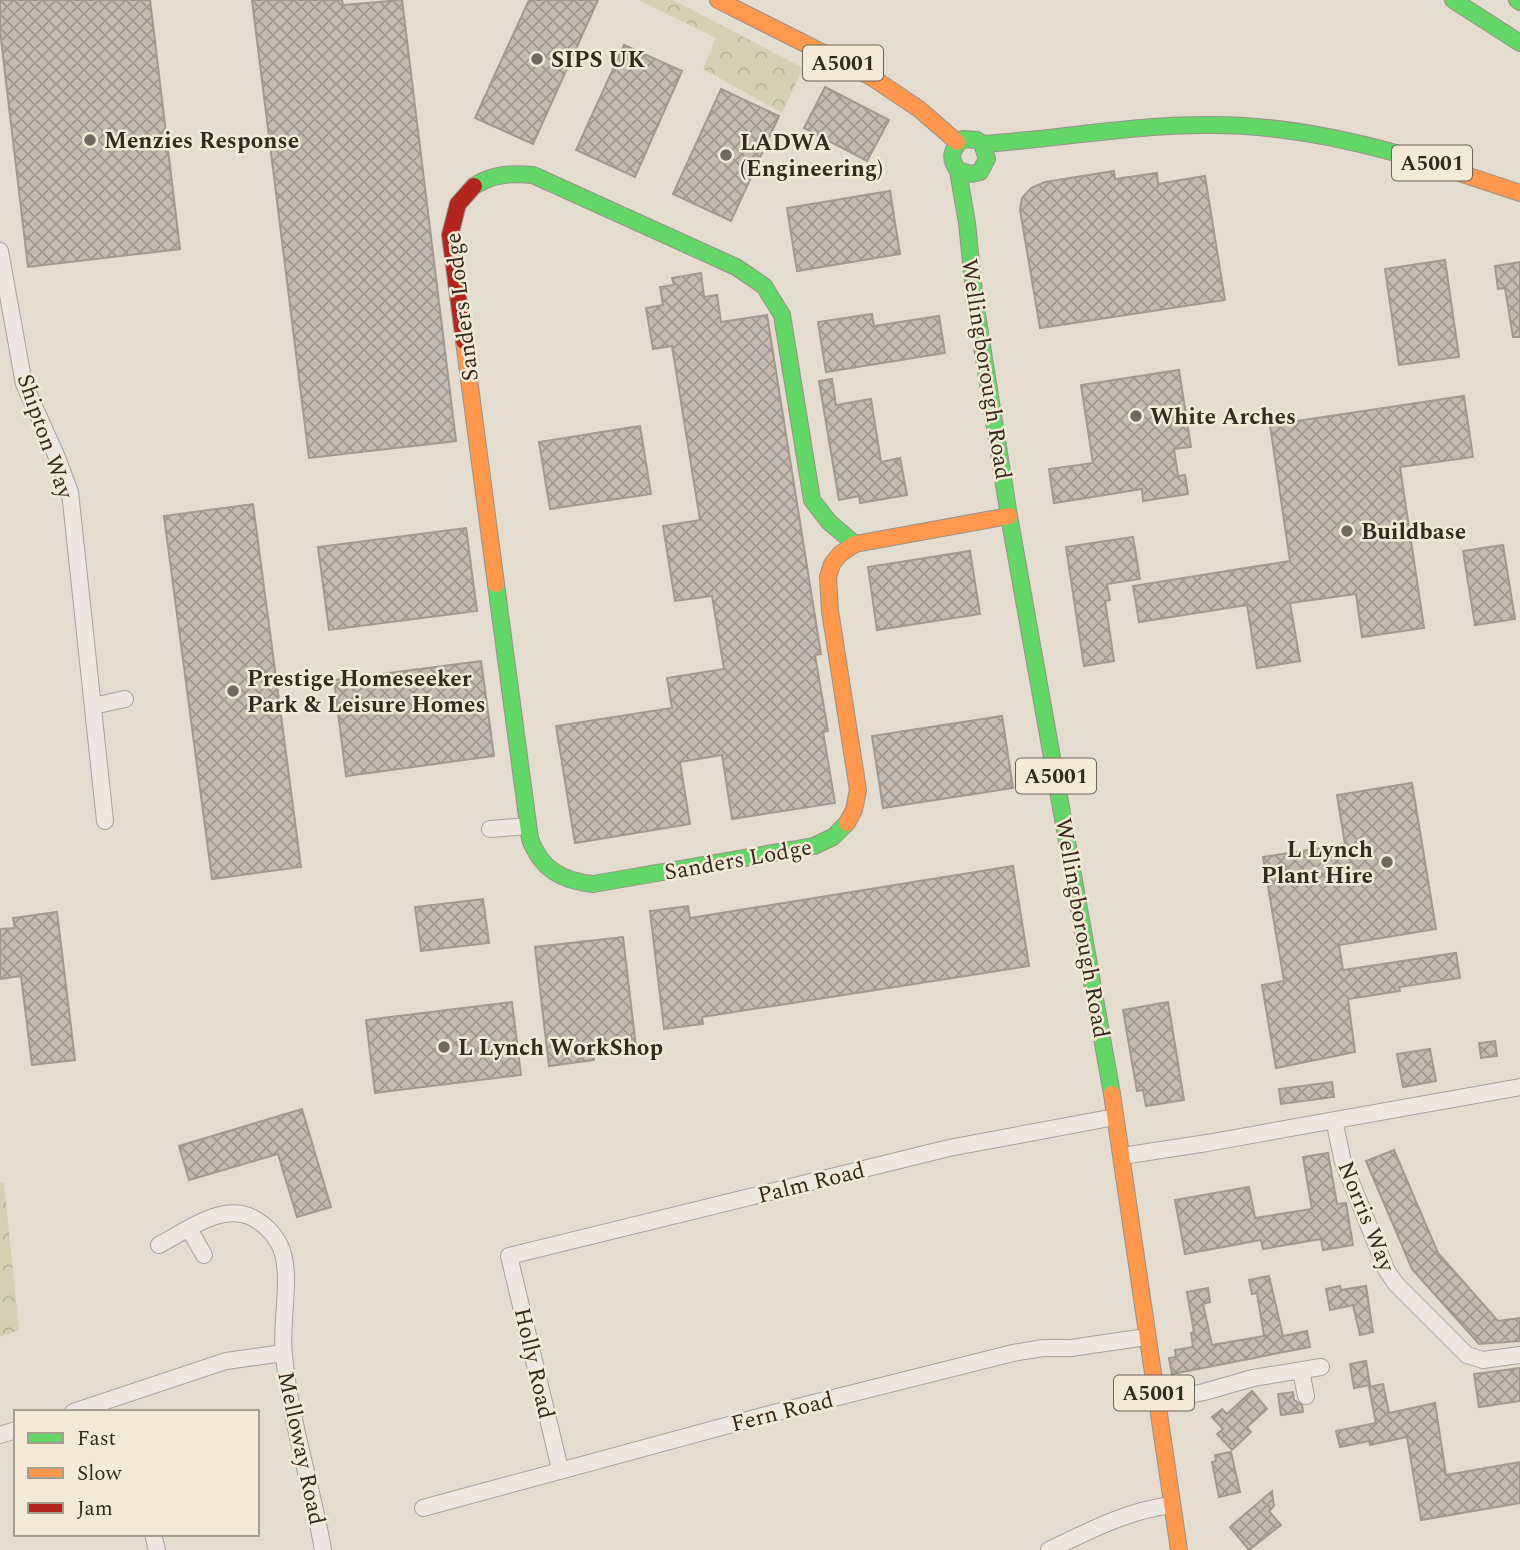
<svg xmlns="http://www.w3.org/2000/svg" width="1520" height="1550" font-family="Spectral,serif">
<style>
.forest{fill:url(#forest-crowns)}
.building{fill:url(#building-cross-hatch);stroke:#a3988f;stroke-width:2}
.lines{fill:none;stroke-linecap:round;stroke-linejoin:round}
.street-casing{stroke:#a8a198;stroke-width:18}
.fast-casing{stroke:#989188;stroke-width:18}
.slow-casing{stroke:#989188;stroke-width:18}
.jam-casing{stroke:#989188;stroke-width:18}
.street{stroke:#ece7e0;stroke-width:16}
.fast{stroke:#63d668;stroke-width:16}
.slow{stroke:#ff974d;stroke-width:16}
.jam{stroke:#b3261e;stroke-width:16}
.poi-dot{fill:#73685d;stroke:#f3e9d6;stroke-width:2.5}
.labels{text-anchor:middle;stroke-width:5;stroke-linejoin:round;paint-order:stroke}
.shield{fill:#f3e9d6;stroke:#6f6357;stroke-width:2}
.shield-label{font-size:21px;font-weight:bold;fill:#362a20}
.poi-label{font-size:23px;font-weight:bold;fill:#362a20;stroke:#f3e9d6;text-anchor:start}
.street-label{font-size:23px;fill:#362a20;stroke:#f3e9d6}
</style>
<defs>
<pattern id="forest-crowns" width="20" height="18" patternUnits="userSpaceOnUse" patternTransform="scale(1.75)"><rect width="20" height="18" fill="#d2d1b3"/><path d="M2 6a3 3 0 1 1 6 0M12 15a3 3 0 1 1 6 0" fill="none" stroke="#b5b49a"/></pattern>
<pattern id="building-cross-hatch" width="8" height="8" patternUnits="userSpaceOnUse" patternTransform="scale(1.75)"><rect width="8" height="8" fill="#c6bab0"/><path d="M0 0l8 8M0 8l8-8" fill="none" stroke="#a2978f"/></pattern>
</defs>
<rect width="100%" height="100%" fill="#e3dccf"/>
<path class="forest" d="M639,0H673L803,68L782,113L703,69L716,38Z
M0,1183H4L19,1330L0,1337Z"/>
<path class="building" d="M0,0H150L180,249L28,267L0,31Z
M252,0H342L343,5L402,0L456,441L309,458Z
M529,0H598L533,144L475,118Z
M624,45L682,71L635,177L576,150Z
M825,87L889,120L867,161L804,128Z
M721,89L779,116L731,221L673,194Z
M1114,171L1115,179L1157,173L1158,184L1205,176L1225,300L1040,328L1020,210L1022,198L1031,188L1045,182Z
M890,191L900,254L797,271L787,208Z
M1445,260L1459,357L1399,365L1385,269Z
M1520,262V337H1513L1505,288L1498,289L1495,266Z
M701,273L704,297L717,295L721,322L767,315L821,654L815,655L828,731L823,732L835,803L732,819L722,755L680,762L690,824L575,843L556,726L672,708L667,678L724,669L712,596L675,601L663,526L700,520L672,346L653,349L646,308L663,305L660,287L674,285L672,278Z
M872,314L874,326L939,316L945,353L826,372L818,322Z
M1179,370L1191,447L1174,449L1178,476L1185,475L1188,494L1143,501L1142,489L1054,503L1049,469L1093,463L1081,385Z
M832,379L836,405L871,399L881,462L900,458L907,495L860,503L859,496L839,500L819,381Z
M1464,396L1473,457L1400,467L1424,628L1362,637L1356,594L1290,603L1300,661L1257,668L1247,605L1139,622L1133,586L1290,561L1270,425Z
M640,426L651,494L550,509L539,442Z
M253,504L301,867L212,879L164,516Z
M466,528L477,611L329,630L318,547Z
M1133,537L1140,579L1107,584L1110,600L1105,601L1114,661L1084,666L1066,547Z
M1503,545L1515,619L1475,625L1463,551Z
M970,551L980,614L877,630L868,567Z
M481,661L494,756L346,776L334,680Z
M1002,716L1013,788L883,808L872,736Z
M1412,783L1436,929L1339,945L1343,970L1456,953L1460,978L1399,987L1400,991L1348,999L1355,1052L1276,1068L1262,985L1284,981L1263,857L1345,844L1337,795Z
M1013,866L1029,966L702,1017L703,1024L664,1029L650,911L688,906L690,918Z
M483,899L489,943L421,951L415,907Z
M57,912L75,1060L32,1065L21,976L0,979V929L15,928L13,918Z
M623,937L636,1047L593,1052L594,1060L549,1066L535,947Z
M512,1002L521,1075L375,1093L366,1020Z
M1168,1002L1184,1100L1146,1106L1143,1090L1137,1091L1123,1010Z
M1495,1041L1497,1056L1481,1058L1479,1043Z
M1430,1049L1436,1081L1403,1087L1397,1054Z
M1332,1082L1334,1097L1281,1104L1279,1089Z
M302,1109L331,1207L297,1217L278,1154L189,1180L179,1146Z
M1394,1150L1438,1253L1498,1321L1520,1318V1341L1479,1344L1412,1269L1366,1161Z
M1328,1153L1337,1204L1346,1203L1353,1245L1323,1250L1321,1239L1263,1249L1261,1240L1185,1254L1175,1200L1249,1187L1255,1218L1312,1209L1303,1157Z
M1269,1276L1283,1336L1307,1331L1310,1347L1172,1374L1169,1358L1176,1357L1175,1350L1193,1347L1191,1333L1194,1332L1187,1292L1208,1288L1210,1302L1203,1304L1212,1345L1264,1336L1257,1293L1252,1294L1249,1280Z
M1340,1286L1341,1290L1366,1286L1373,1332L1360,1335L1353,1305L1330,1310L1326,1289Z
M1366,1361L1370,1385L1354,1388L1350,1364Z
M1520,1368V1401L1479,1407L1474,1374Z
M1383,1384L1389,1413L1435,1403L1446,1475L1520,1462V1503L1421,1520L1407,1437L1370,1445L1369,1441L1340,1447L1336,1431L1376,1423L1369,1387Z
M1252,1391L1267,1409L1247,1427L1251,1432L1232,1450L1217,1434L1223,1429L1212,1417L1222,1409L1227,1414Z
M1293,1392L1294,1400L1302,1405L1303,1412L1281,1415L1278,1394Z
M1231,1452L1240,1492L1219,1497L1212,1462L1216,1461L1215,1455Z
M1272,1491L1274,1506L1269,1511L1281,1525L1249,1550L1230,1527Z"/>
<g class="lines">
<defs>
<path id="street" d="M0,251L24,384L56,455L70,492L105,821
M93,706L125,699
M490,829L528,826
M1334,1120L1343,1162L1387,1271L1396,1284L1467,1355L1483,1360L1520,1355
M1122,1156L1207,1143L1520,1087
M189,1229L204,1255
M159,1245C186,1231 222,1202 253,1218C267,1225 279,1239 283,1254C291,1283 280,1325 284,1355C290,1422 312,1485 323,1550
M1301,1371L1306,1396
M1155,1402L1204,1392L1253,1378L1321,1367
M73,1412L226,1361L283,1353
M0,1435L16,1430
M560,1469L509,1256L949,1148L1115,1117
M423,1508L766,1415L1013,1353L1043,1348H1071L1146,1337
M153,1534L157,1550
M1049,1550C1089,1531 1126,1511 1171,1505"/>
<path id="fast" d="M1453,0L1520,43
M1517,0L1520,2
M982,144L987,159L980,172L971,174L958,170C948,158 952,148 963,139L977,140L982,144C1057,139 1131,125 1206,125C1281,124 1355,140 1426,162
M958,171L967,223L975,302L1009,516L1112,1094
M474,186C493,174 511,173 533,175L736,267L764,286L782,315L812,500L829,522L855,544
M496,584L530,839C541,869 562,881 593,884L814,846L833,837L847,823"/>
<path id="slow" d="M718,0L873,78L919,109L957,142
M1426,162L1520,193
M464,341L496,584
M847,823L854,810L858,790L830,611L828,577L832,564L840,554L855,544L1009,516
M1112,1094L1179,1550"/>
<path id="jam" d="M464,341L450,235L458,204L474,186"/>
</defs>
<use href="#street" class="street-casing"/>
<use href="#fast" class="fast-casing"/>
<use href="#slow" class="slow-casing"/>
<use href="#jam" class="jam-casing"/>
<use href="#street" class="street"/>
<use href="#fast" class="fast"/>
<use href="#slow" class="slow"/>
<use href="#jam" class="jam"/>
</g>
<g class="poi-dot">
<circle cx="537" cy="59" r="7"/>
<circle cx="90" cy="140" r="7"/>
<circle cx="726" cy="155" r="7"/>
<circle cx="1136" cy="416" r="7"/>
<circle cx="1347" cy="531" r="7"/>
<circle cx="233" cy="691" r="7"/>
<circle cx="1387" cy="862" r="7"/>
<circle cx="444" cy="1047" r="7"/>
</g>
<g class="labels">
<g class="shield">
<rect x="803" y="45.5" width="80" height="35" rx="5"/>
<rect x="1392" y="145.5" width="80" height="35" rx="5"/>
<rect x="1016" y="758.5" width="80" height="35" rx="5"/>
<rect x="1114" y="1375.5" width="80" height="35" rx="5"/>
</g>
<g class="shield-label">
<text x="843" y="70">A5001</text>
<text x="1432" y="170">A5001</text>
<text x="1056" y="783">A5001</text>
<text x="1154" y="1400">A5001</text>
</g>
<g class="poi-label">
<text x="551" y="67">SIPS UK</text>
<text x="104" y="148">Menzies Response</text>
<text x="740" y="150">LADWA<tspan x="740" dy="26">(Engineering)</tspan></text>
<text x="1150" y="424">White Arches</text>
<text x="1361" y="539">Buildbase</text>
<text x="247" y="686">Prestige Homeseeker<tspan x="247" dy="26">Park &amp; Leisure Homes</tspan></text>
<text x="1373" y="857" text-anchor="end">L Lynch<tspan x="1373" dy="26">Plant Hire</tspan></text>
<text x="458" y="1055">L Lynch WorkShop</text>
</g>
<g class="street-label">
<text transform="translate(461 307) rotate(-97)" y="8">Sanders Lodge</text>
<text transform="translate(987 369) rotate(81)" y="8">Wellingborough Road</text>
<text transform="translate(46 436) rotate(71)" y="8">Shipton Way</text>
<text transform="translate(738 859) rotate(-10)" y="8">Sanders Lodge</text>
<text transform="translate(1083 928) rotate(80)" y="8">Wellingborough Road</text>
<text transform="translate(811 1182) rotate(-14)" y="8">Palm Road</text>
<text transform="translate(1367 1216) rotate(68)" y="8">Norris Way</text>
<text transform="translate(535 1363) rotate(77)" y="8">Holly Road</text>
<text transform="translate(782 1411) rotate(-14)" y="8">Fern Road</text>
<text transform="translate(302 1448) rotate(78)" y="8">Melloway Road</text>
</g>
</g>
<rect x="14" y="1410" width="245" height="126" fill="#f3e9d6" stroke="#a79d8d" stroke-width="2"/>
<rect x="28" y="1433" width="35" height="10" fill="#63d668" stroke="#a79d8d" stroke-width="2"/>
<text x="77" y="1445" font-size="21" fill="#362a20">Fast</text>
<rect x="28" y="1468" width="35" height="10" fill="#ff974d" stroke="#a79d8d" stroke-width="2"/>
<text x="77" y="1480" font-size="21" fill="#362a20">Slow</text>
<rect x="28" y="1503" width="35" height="10" fill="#b3261e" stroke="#a79d8d" stroke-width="2"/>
<text x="77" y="1515" font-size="21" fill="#362a20">Jam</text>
</svg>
